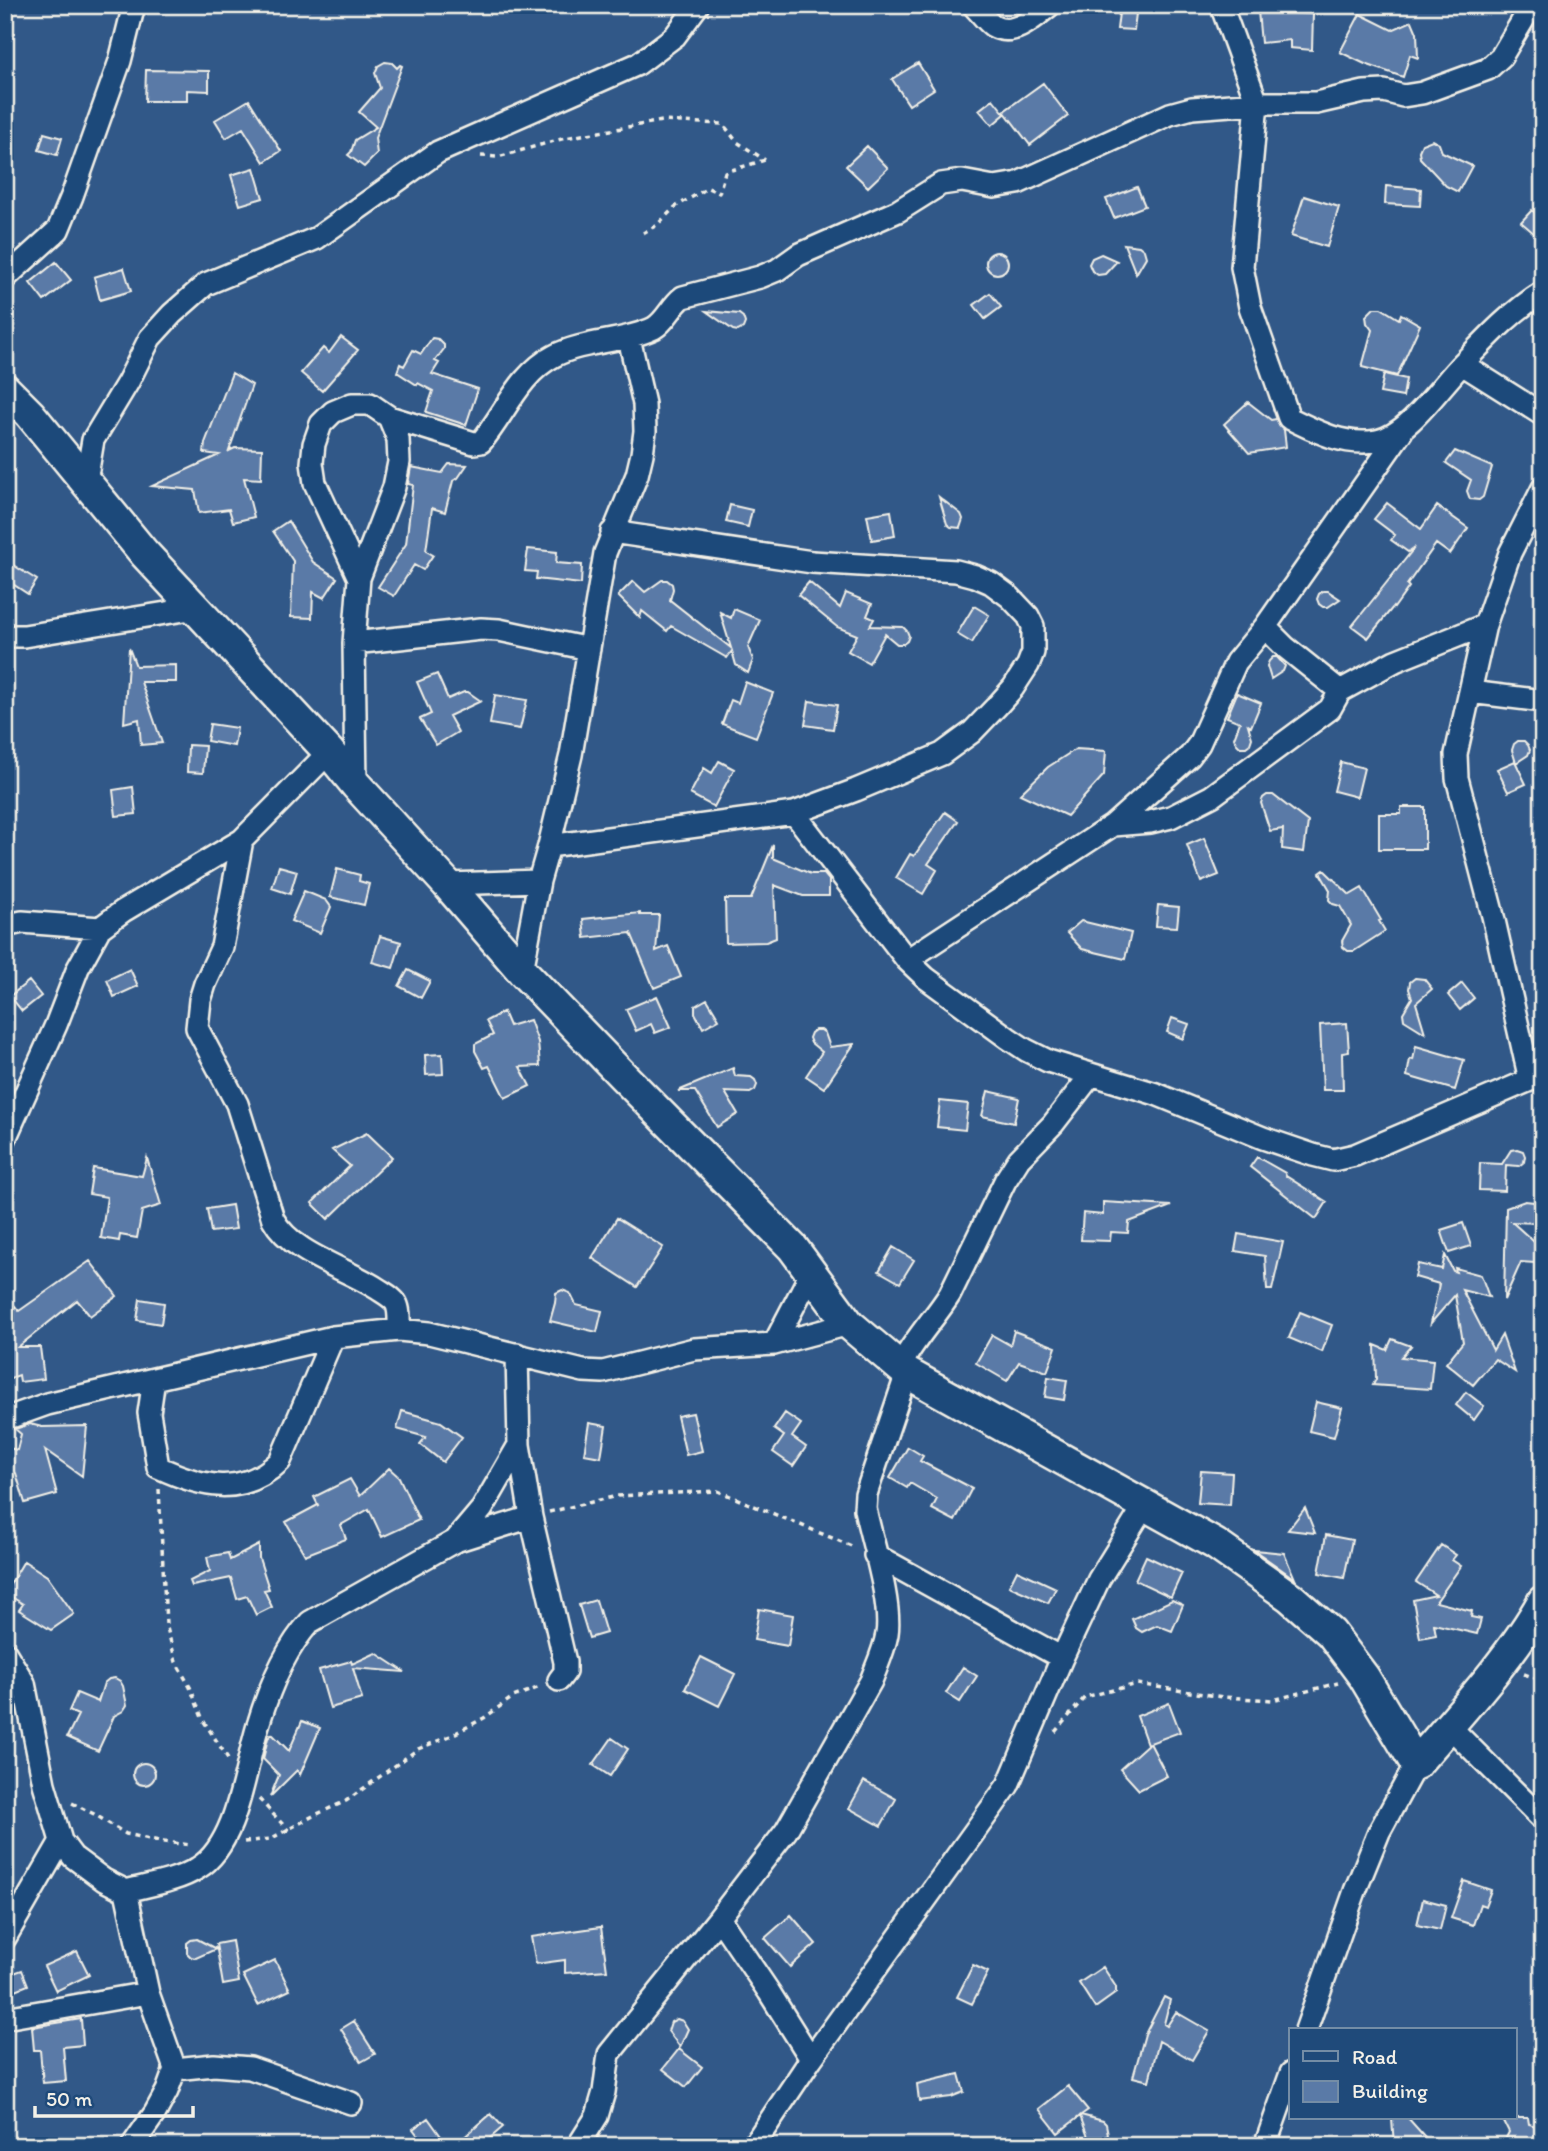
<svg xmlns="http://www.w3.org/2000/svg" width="1548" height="2151" font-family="Itim,sans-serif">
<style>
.building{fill:#5a7aa7;stroke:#f4f1e8;stroke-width:2}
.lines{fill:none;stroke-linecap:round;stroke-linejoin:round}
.street-casing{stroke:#f4f1e8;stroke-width:26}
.secondary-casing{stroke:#f4f1e8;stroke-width:35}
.path{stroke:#f4f1e8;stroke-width:3.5;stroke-dasharray:5 5;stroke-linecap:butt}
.street{stroke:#1f4a7a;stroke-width:21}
.secondary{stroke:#1f4a7a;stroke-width:30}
</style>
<rect width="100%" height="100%" fill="#315888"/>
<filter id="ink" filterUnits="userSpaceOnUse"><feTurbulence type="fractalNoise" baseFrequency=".0143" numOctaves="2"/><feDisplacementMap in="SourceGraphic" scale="14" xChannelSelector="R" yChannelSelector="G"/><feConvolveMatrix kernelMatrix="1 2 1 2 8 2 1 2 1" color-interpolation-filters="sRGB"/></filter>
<g filter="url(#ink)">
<path class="building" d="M1120,5H1137L1134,30L1117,29Z
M1258,11L1313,14L1312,50L1290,48V40L1261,43Z
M1360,14L1392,30L1412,21L1417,33L1418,58L1410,55L1403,77L1365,64L1340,52Z
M385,62L392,63L397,68L400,65L402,66L375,138L377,154L364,167L348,155L351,152L355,140L376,127L359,112L380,88L375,73L378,66Z
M918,63L934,89L909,105L892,79Z
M146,70L209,71V91L187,90V101H145Z
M1043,83L1068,116L1030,145L1004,111Z
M993,99L1005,114L992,125L979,110Z
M249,100L281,151L264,162L243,128L226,138L215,120Z
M44,133L62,138L57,155L39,150Z
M1432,140L1439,144L1442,152L1472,166L1458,192L1446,186L1420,158L1419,151L1422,144Z
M867,146L888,168L868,187L846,166Z
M254,168L263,198L240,205L231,175Z
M1386,186L1421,189L1420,206L1385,204Z
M1137,187L1145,206L1114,218L1106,199Z
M1304,196L1339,207L1327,247L1291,236Z
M1532,210L1543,220V241L1521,222Z
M1124,244L1139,246L1144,250L1146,257L1136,274Z
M986 263a11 11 0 1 1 22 0a11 11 0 1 1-22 0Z
M1101,254L1117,261L1105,274L1098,275L1092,271L1089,264L1092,258Z
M56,262L71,280L44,301L30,283Z
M124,268L131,291L100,300L94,277Z
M990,293L1001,307L985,319L974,305Z
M1374,308H1381L1399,319L1401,314L1420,325L1397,376L1362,367L1372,330L1367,323L1366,316Z
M706,311L739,314L743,317L745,323L743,328L738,331L733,330Z
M341,337L358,350L322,391L301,373L323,348L329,353Z
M432,338L438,339L444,345V349L435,361L439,363L432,374L478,389L466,425L426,412L433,391L418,383L417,385L397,372L400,364L404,366L413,350L421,354Z
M232,373L252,385L229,451L235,448L262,449L261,479L244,478L254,517L233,522L229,509L199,513L195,490L152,486L219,455L204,453L205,443Z
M1384,374L1406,379L1403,397L1380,393Z
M1248,402L1271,420L1276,419L1284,430L1286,447L1249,453L1224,424Z
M1455,451L1492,467L1483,497L1479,500L1470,499L1467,491L1471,480L1446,463Z
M449,464L467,465L458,478L453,481L445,512L432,508L426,551L433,555L423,570L414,565L394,596L378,587L406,544L413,485L408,484L411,467L442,473Z
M939,497L961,514L963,519L960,528L951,527L947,524Z
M1387,503L1421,529L1437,506L1468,528L1450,554L1436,544L1407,585L1409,587L1394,608L1393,607L1368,638L1352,626L1415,547L1408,552L1391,540L1395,535L1374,519Z
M730,505L752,510L748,527L726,522Z
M891,511L895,536L872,540L867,515Z
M288,521L313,562L337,578L324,598L313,592L312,618L291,617L293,561L273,531Z
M528,549L557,552L556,563L582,565L581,584L536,579L537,572L525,571Z
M5,560L37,580L28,594L5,579Z
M662,580H667L672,584L673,589L670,600L731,648L720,612L731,618L734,609L760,620L748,647L753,660L748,673L736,665L732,651L727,658L671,626L667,631L642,611L640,618L618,596L633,581L645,592Z
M809,582L840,608L846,593L872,604L867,616L874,619L870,626L903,627L907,631L909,636L907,641L903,644H897L885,634L869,663L848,651L857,635L837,627L798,595Z
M1323,591H1328L1340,599L1328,607H1323L1319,604L1317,599L1319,594Z
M974,606L989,615L972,643L957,634Z
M129,648L136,666L176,665V682H141L162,743L141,745L139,719L124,723Z
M1273,657H1277L1285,666L1283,671L1271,679L1267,666L1269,661Z
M437,674L448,699L464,692H468L481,701L449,716L458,732L436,745L420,719L431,714L417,682Z
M745,682L773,693L756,737L722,724L731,700L738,703Z
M1237,693L1261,703L1251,727L1248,725L1252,738L1250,744L1246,747H1240L1236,743L1234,738L1240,722L1227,717Z
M495,695L527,700L520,729L490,724Z
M809,701L837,705L833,729L805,725Z
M210,724L237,728L234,746L207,741Z
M1518,741H1524L1528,745L1530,750L1528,755L1516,763L1512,750L1514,744Z
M188,745L205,746L203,773L187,772Z
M1076,749L1106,751L1104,775L1067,816L1020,794L1048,767Z
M719,761L734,769L714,807L690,794L704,768L712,773Z
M1515,761L1526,784L1508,792L1497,769Z
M1341,762L1364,768L1357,797L1334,791Z
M133,787L136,814L116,816L113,790Z
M1267,795H1273L1308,822L1304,852L1282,849L1283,829L1270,831L1261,803L1263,798Z
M1401,807H1425V849H1379V814H1401Z
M945,812L958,821L928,864L937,870L923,894L896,878L910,854L914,856Z
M1204,838L1219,875L1201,882L1187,845Z
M773,845V858L811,874H824L829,880V896H803L774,885L776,938L766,942L726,943L725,899H751Z
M279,866L297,871L290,894L272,888Z
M337,869L360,875L359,881L369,884L364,905L330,897Z
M1324,870L1350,895L1362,888L1381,920L1379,921L1385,931L1354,951H1348L1343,947L1342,941L1351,925L1340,906L1333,904L1329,900L1330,890L1320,873Z
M304,891L326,900L331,907L320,933L291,921Z
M1158,905L1179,907L1177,927L1156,926Z
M640,913V915H659L656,951L668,946L681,977L654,988L631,933L585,938L583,919Z
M1081,921L1131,933L1125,959L1082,949L1067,933Z
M380,936L401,942L393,968L372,962Z
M130,969L138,986L114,997L107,980Z
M408,970L430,981L421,998L399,986Z
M1415,978L1424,979L1432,989L1416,1003L1425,1033L1404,1020L1403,1013L1412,998L1409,989L1410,982Z
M29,981L41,996L22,1011L10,996Z
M1462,983L1474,998L1460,1010L1448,995Z
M657,996L671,1027L655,1033L651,1024L636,1031L626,1009Z
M707,999L719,1019L703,1028L695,1013V1006Z
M503,1012L509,1026L530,1020L538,1042L540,1066L520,1067L530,1086L505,1098L489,1066L484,1068L475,1051V1044L493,1035L486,1021Z
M1172,1018L1189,1024L1183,1039L1167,1032Z
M1347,1023L1349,1052L1342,1053L1343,1090H1323L1320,1025Z
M815,1030H821L825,1033L830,1047L854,1044L824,1088L806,1076L822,1052L811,1043L809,1038L811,1033Z
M1416,1046L1464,1060L1455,1090L1407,1076L1410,1059L1413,1060Z
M442,1054L443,1074L426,1075L425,1055Z
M733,1068L735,1076L751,1077L755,1080L757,1085L755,1090L750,1093L725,1092L738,1114L717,1127L695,1091H678Z
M988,1091L1019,1098L1014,1123L982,1116Z
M940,1101L968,1104L965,1130L937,1127Z
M367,1133L392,1157L328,1219L312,1203L350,1166L332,1150Z
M1517,1149L1523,1151L1525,1156L1524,1162L1519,1166L1506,1165L1505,1191L1479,1190L1480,1163L1502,1164L1511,1150Z
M1257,1157L1285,1173L1286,1176L1327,1202L1316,1219L1250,1167Z
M147,1158L161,1205L142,1211L137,1238L120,1235L119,1241L101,1238L107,1197L89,1194L93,1168L142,1176Z
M1525,1201L1543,1203V1223L1512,1222L1542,1249L1543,1254L1540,1260L1535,1263L1521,1262L1504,1300L1506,1208Z
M1103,1202L1171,1206L1129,1222L1128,1233L1111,1232L1110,1241L1081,1240L1083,1213L1103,1215Z
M232,1205L236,1229L211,1232L207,1209Z
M617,1218L663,1247L637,1287L592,1258Z
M1463,1223L1471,1246L1449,1253L1441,1230Z
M1238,1234L1283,1242L1272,1290H1267L1265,1256L1235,1251Z
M893,1247L914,1260L900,1283L879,1271Z
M1445,1255L1453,1271L1456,1272L1455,1268L1481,1275L1489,1297L1462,1290L1493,1350L1502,1335L1515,1372L1495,1359L1473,1385L1446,1363L1463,1342L1455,1295L1431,1323L1439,1284L1415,1277L1418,1264L1442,1269Z
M90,1261L117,1296L90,1316L77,1300L18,1347H40L44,1379L20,1382L19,1375L5,1380V1314L15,1306L19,1311Z
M562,1290L570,1293L576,1305L602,1311L597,1332L550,1321L555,1303L556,1293Z
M140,1299L164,1303L161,1324L137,1320Z
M1300,1312L1332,1325L1322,1352L1289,1338Z
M1014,1331L1056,1347L1047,1372L1019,1362L1007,1381L976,1363L992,1335L1010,1345Z
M1392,1339L1411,1346L1401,1357L1433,1360L1430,1389L1373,1385L1376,1379L1375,1345L1387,1350Z
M1048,1377L1067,1380L1064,1400L1045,1397Z
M1466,1392L1484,1406L1474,1420L1456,1405Z
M1316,1402L1342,1408L1334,1437L1309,1431Z
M402,1411L441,1422L462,1437L443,1462L420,1444L426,1437L397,1429Z
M693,1413L702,1451L686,1455L677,1416Z
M785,1413L801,1424L792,1437L806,1447L793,1466L773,1452L784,1436L774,1429Z
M589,1423L606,1426L601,1457L584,1454Z
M30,1424L42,1427L87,1426L82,1476L45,1450L57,1494L25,1503L16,1473L5,1470V1447L17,1450L21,1434L15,1429Z
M908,1447L923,1456L920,1461L972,1488L955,1521L932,1509L937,1499L910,1483L907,1488L890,1478Z
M389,1468L399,1477L419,1520L382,1537L369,1509L341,1525L346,1539L305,1555L286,1522L318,1505L314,1497L350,1479L360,1496Z
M1201,1471L1232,1473L1230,1505L1198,1503Z
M1305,1508L1315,1533L1288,1530Z
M1326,1535L1352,1540L1344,1578L1319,1573Z
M259,1545V1558L269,1589L264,1590L272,1607L256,1615L247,1596L237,1599L231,1578L192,1586L190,1581L210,1571L207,1557L228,1553L230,1560Z
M1441,1545L1456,1555L1452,1560L1461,1566L1436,1602L1472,1611L1471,1617L1481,1619L1477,1634L1434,1624L1436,1635L1420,1638L1413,1600L1436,1595L1416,1582Z
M1254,1550L1284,1553L1295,1579Z
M1146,1556L1182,1573L1171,1597L1135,1580Z
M24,1561L47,1576L74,1614L51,1630L19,1610L23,1604L5,1593Z
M1017,1570L1056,1588L1048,1603L1009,1586Z
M596,1600L606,1633L589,1638L579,1605Z
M1172,1600L1183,1605L1172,1631L1157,1625L1142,1632L1136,1628L1132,1619Z
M759,1609L793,1615L788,1646L754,1640Z
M376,1653L405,1672L353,1668L362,1699L330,1708L319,1670L351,1661L352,1664Z
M701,1657L735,1674L719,1706L685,1689Z
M963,1667L977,1676L960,1702L946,1693Z
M115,1678L120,1681L123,1686L127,1705L123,1711L114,1716L98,1751L67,1737L78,1715L69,1711L77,1693L98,1702L104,1683L109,1679Z
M1169,1703L1180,1732L1150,1743L1167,1776L1139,1790L1120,1769L1149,1743L1147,1744L1137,1716Z
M302,1721L320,1728L300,1775L297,1770L270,1797L279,1775L263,1759L268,1738L272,1734L289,1751Z
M612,1738L628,1749L610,1776L593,1765Z
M133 1774a11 11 0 1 1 22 0a11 11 0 1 1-22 0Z
M864,1781L896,1799L881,1826L849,1808Z
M1464,1881L1491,1890L1485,1906L1480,1904L1473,1925L1451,1918Z
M1423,1899L1446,1905L1440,1930L1417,1925Z
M791,1915L816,1944L790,1967L765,1938Z
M601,1927L607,1970L565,1973V1960L536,1964L531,1937Z
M197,1939L216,1949L196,1958L191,1957L187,1953V1943L191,1940Z
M232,1941L239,1982L223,1985L216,1944Z
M77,1951L89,1975L56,1991L44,1966Z
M275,1960L290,1990L258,2005L243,1975Z
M973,1965L988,1972L972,2004L957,1997Z
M1103,1967L1116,1987V1993L1095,2008L1079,1983Z
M22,1970L28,1985L11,1992L5,1976Z
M1164,1997L1170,2000L1164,2024L1167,2026L1176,2012L1209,2031L1192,2060L1159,2041L1149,2081L1133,2077L1145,2034Z
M81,2019L83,2045L63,2047L66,2081L43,2083L40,2050H34L32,2027Z
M677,2019L683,2021L688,2029L680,2047L668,2031L671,2022Z
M354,2021L375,2054L361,2062L341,2029Z
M679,2049L702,2067L686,2087L663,2069Z
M959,2074L964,2092L951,2097L919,2101L917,2084Z
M1068,2086L1088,2110L1081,2115L1103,2121L1106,2124L1108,2134L1102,2141H1092L1088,2137L1080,2116L1058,2133L1039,2109Z
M491,2114L503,2127L481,2146H454Z
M428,2118L448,2146H426L413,2129Z
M1392,2118H1408L1433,2146H1394Z
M1502,2118H1528L1529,2124L1543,2128V2145L1532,2142L1530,2146H1502L1509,2132Z"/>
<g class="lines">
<defs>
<path id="street" d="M973,5C979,11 986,21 993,26C1014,38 1035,17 1050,5
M1221,5L1257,103L1242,267L1250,307L1289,418C1317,432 1344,446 1376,441C1408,436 1440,386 1463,363C1487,338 1513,310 1543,292
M5,278L58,230L72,196L120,61L134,5
M1462,364L1543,415
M86,481L93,440L128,382L150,338L172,314L206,284L317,238L438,152L638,64L675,36L698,5
M359,578L315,483L312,463L314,444L321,424L333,412L352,404H370L389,417L474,443L481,442C505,414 519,374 554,356C585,340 622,343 654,328C666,321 671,306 683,297L760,277L777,270L798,255L898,211L941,184L962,181L994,187L1018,183L1170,114L1192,108L1257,103H1316L1364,92L1384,91L1403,96L1422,93L1488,69L1501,57L1532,5
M1265,627L1285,647L1340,691
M5,636H24L197,608
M354,643L481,629L499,630L589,649
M1470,692L1543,701
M356,785L354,643L359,578L394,487L399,462L398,439L389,417
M794,813L907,960L926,978L1008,1038L1026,1050L1048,1061L1156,1094L1263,1138L1313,1155L1333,1160L1355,1155L1530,1080L1543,1077
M1113,825L1190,756L1199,744L1236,662L1265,627L1402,431
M242,840L222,947L205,984L200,1000L197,1028L237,1104L273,1219C292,1254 346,1268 378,1289C384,1293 392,1297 396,1303C400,1310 399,1322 399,1330
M549,846L794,813L856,790L942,754L972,732L996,707L1013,688L1028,665L1033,652V626L1028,616L1010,597L991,583L975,576L956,571L812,562L612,532
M447,884L539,881
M5,926L22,922L100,928
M907,960L1113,825L1150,822L1171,817L1212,796L1330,709L1340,691L1395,661L1485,625
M522,971L539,881L549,846L571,755L605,553L637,475L642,454L645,431L644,404L629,338
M1530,1080L1493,916L1457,778L1456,754L1485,625L1510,553L1543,488
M5,1139L56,1025L78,968L100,928L123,911L242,840L329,752
M774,1344L811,1273
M517,1354L519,1445L531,1517L565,1662V1672L559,1680
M154,1379L149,1413L158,1467C201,1487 242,1498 280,1461L333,1337
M5,1419L47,1404L333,1337L399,1330L429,1333L583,1371L603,1372L694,1349L774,1344L849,1324
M455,1541L482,1509L519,1445
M875,1555L1062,1658
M5,1652L24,1683L44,1784L61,1841L73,1857L104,1880L126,1891C149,1885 178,1881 198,1868C239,1843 245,1764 259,1722C270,1686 285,1649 310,1622L455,1541L531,1517
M1449,1726L1543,1820
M126,1891L148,1993L175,2069L167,2091L155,2113L132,2146
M719,1918L769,1992L811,2059
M5,1938L61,1841
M5,2018L148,1993
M1306,2030L1355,1891L1379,1832L1416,1764
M175,2069L214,2065L250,2068L351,2103
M578,2146L597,2116L604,2092L609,2054L719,1918L786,1831L871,1681C877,1665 884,1651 887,1634C892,1603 872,1542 865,1509L866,1494L907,1373L901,1365C914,1339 935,1318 950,1294L1005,1181L1019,1159L1053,1124L1091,1075
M753,2146L811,2059L1008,1785L1062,1658L1099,1579L1145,1505
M1265,2146L1291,2073"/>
<path id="secondary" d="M5,389L30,414L144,553L329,752L356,785L447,884L522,971L622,1075L793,1248L849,1324L907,1373L1215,1544L1290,1597L1331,1633L1364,1677L1416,1764C1458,1715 1512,1657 1543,1601"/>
</defs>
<use href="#street" class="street-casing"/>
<use href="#secondary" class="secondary-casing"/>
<path class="path" d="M481,156L498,157L565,138L662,121L723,124L737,142L765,160
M643,233L657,225L675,207L708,188L719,193L725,172L765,160
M159,1489L166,1624L176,1662L190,1687L203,1720L229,1760
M549,1512L617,1496L718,1491L854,1547
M1524,1674L1543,1681
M1055,1732L1085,1697L1137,1684L1223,1697L1273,1700L1338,1683
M259,1799L289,1831
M72,1803L94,1814L126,1834L164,1842L191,1845
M244,1842L270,1839L315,1815L346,1801L418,1749L450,1736L484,1718L513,1697L540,1687"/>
<use href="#street" class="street"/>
<use href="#secondary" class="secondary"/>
</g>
</g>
<rect width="1548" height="2151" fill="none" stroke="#1f4a7a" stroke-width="28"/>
<rect x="14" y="14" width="1520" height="2123" fill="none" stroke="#f4f1e8" stroke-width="2.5" filter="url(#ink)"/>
<rect x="1289" y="2028" width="228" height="91" fill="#1f4a7a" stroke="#748da6" stroke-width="2"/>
<rect x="1303" y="2051" width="35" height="10" fill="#1f4a7a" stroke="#748da6" stroke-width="2"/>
<text x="1352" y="2064" font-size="21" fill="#f4f1e8">Road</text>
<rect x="1303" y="2081" width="35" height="21" fill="#5a7aa7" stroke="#748da6" stroke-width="2"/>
<text x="1352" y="2098" font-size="21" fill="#f4f1e8">Building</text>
<path d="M35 2106v10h158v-10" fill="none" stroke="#f4f1e8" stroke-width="3.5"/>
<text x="46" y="2106" font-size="21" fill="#f4f1e8" stroke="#1f4a7a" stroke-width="5" paint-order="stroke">50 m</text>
</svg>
